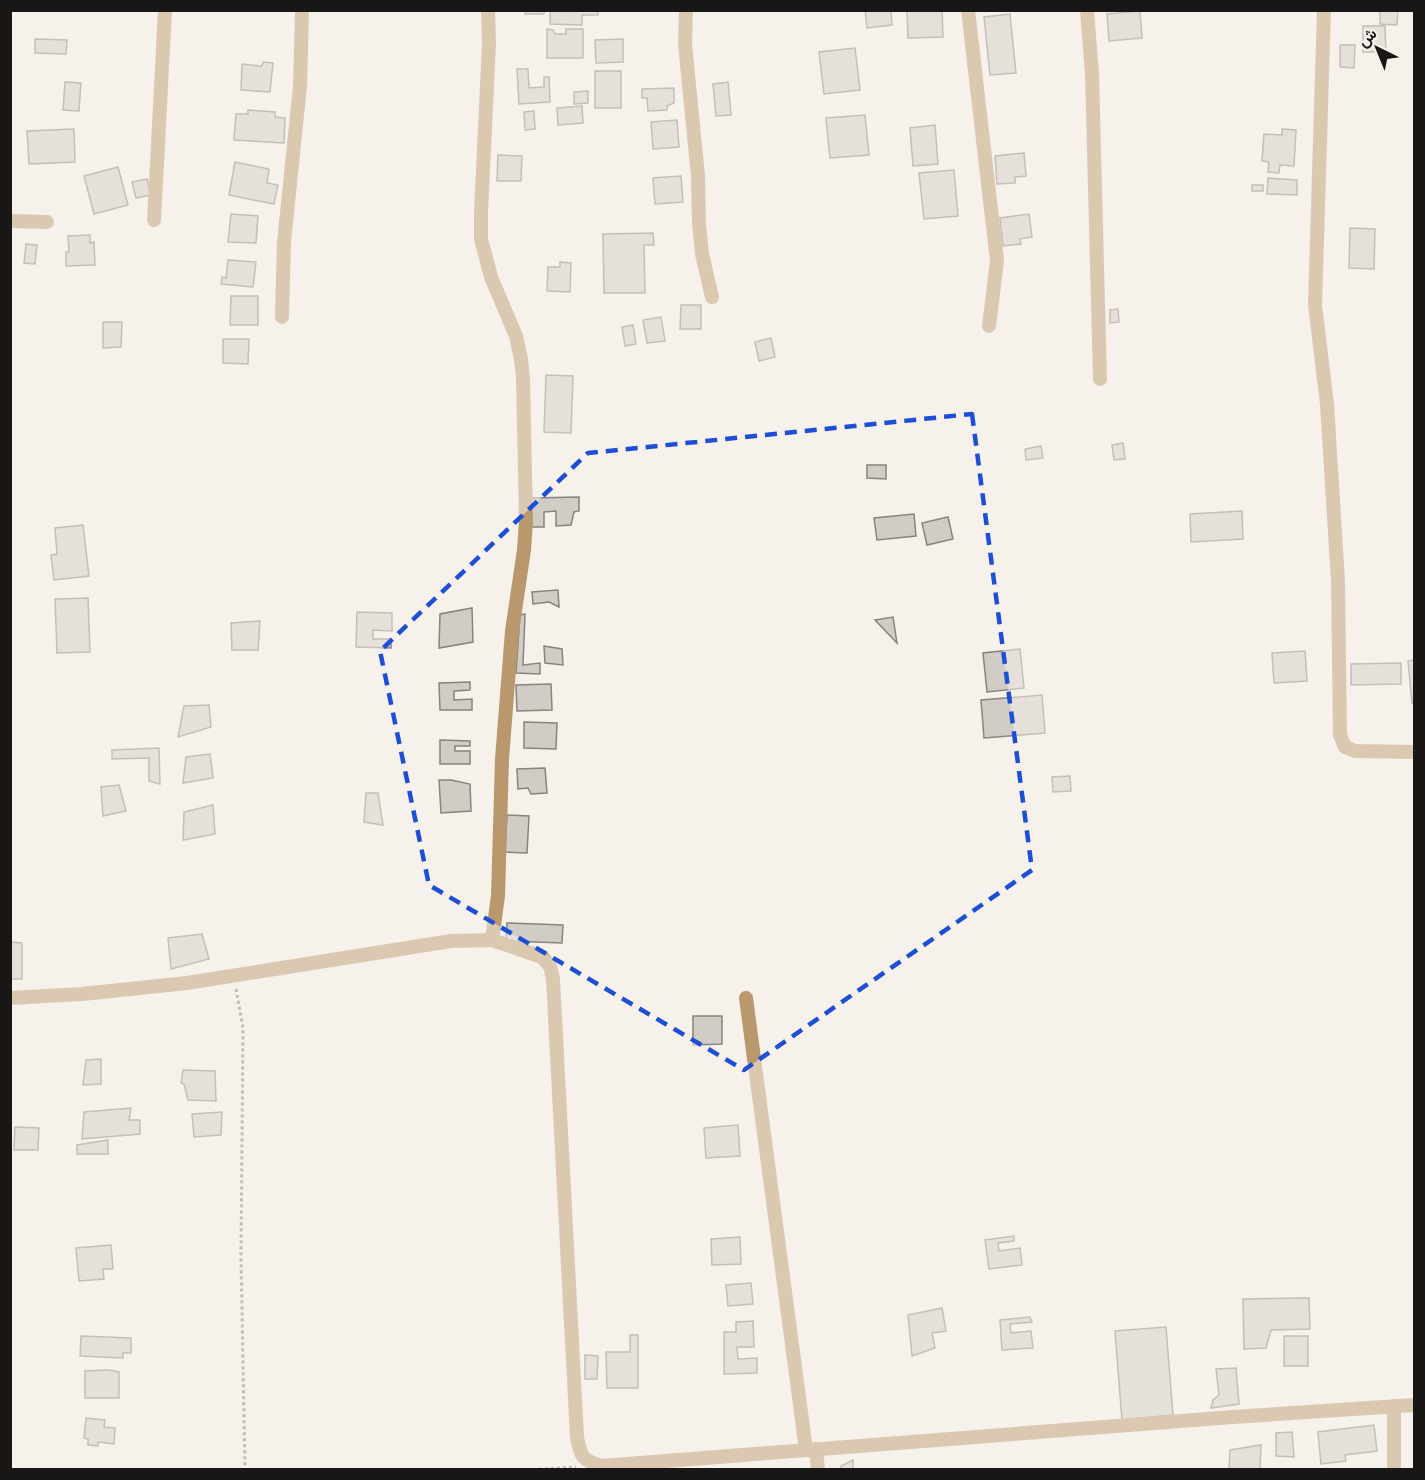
<svg xmlns="http://www.w3.org/2000/svg" width="1425" height="1480" font-family="Barlow,Vazirmatn,sans-serif">
<style>
.building{fill:#d1ccc6;stroke:#88847e;stroke-width:1.5}
.lines{fill:none;stroke-linecap:round;stroke-linejoin:round}
.path{stroke:#807d79;stroke-width:3;stroke-dasharray:3 3;stroke-linecap:butt}
.minor{stroke:#b9986e;stroke-width:14}
.marked{fill:none;stroke:#1d4ed8;stroke-width:4.5;stroke-dasharray:12 8;stroke-linejoin:round}
</style>
<rect width="100%" height="100%" fill="#f6f1ea"/>
<path class="building" d="M525,10H544V14H525Z
M550,10H598V15H582V25L550,24Z
M865,10H891L892,25L867,28Z
M907,10H942L943,37L908,38Z
M1380,10H1398L1397,25L1380,24Z
M1140,11L1142,38L1109,41L1107,14Z
M1010,14L1016,73L990,75L984,17Z
M1363,26H1385L1386,52H1363Z
M547,29L553,30L555,34H566V29H583V58H547Z
M35,39L67,40L66,54L35,53Z
M623,39V62L596,63L595,40Z
M1340,45H1355L1354,68L1340,67Z
M855,48L860,90L824,94L819,52Z
M263,62L273,63L270,92L241,90L242,64L262,66Z
M517,69H528L529,88L544,87V77H549L550,102L519,104Z
M595,71H621V108H595Z
M65,82L81,83L79,111L63,110Z
M728,82L731,115L716,116L713,84Z
M674,88V103L667,106V110L648,111L647,98H642V89Z
M588,91V103L574,104V92Z
M582,106L583,123L558,125L557,108Z
M248,110L275,112V117L285,118L284,143L234,140L236,114H248Z
M534,111L535,129L525,130L524,112Z
M865,115L869,155L830,158L826,118Z
M677,120L679,147L653,149L651,122Z
M935,125L938,164L913,166L910,128Z
M74,129L75,162L29,164L27,131Z
M1282,129L1296,130L1294,166L1280,165L1279,173L1268,172L1269,162L1262,161L1264,134L1282,135Z
M1024,153L1026,176L1015,177V183L997,184L995,156Z
M498,155L522,156L521,181H497Z
M235,162L269,169L267,183L278,185L274,204L229,195Z
M118,167L128,205L94,214L84,176Z
M954,170L958,216L924,219L919,173Z
M681,176L683,202L655,204L653,178Z
M1268,178L1297,180V195L1267,194Z
M147,179L151,195L136,198L132,182Z
M1252,185H1263V191H1252Z
M231,214L258,216L256,243L228,242Z
M1029,214L1032,237L1020,239L1021,244L1003,246L1000,218Z
M1350,228L1375,229L1374,269L1349,268Z
M653,233L654,245H644L645,293H604L603,234Z
M90,235V243L94,242L95,265L66,266V252H69L68,236Z
M26,244L37,245L35,264L24,263Z
M228,260L256,262L253,287L221,284L222,277L226,278Z
M560,262L571,263L570,292L547,291L548,267H560Z
M231,296H258V325H230Z
M681,305H701V329H680Z
M1118,309L1119,322L1110,323V310Z
M661,317L665,341L647,343L643,320Z
M103,322H122L121,347L103,348Z
M633,325L636,344L625,346L622,327Z
M771,338L775,357L759,361L755,342Z
M223,339H249L248,364L223,363Z
M546,375L573,376L571,433L544,432Z
M1123,443L1125,459L1114,460L1112,445Z
M1041,446L1043,458L1026,460L1025,449Z
M867,465H886V479L867,478Z
M579,497V511L574,512L571,525L556,526V511L544,512V527H531L530,498Z
M1242,511L1243,539L1191,542L1190,514Z
M914,514L916,536L877,540L874,518Z
M948,517L953,539L927,545L922,523Z
M83,525L89,576L54,580L51,555L57,554L55,528Z
M558,590L559,607L549,602L533,604L532,592Z
M88,598L90,652L57,653L55,599Z
M472,608L473,642L439,648L440,614Z
M357,612L392,613V631L373,630V639H391V648L356,647Z
M525,614L523,665L540,663V674L516,673L520,615Z
M893,617L897,643L875,620Z
M260,621L258,650H232L231,623Z
M544,646L562,649L563,665L545,663Z
M1020,649L1024,688L987,692L983,653Z
M1305,651L1307,681L1274,683L1272,653Z
M1414,660V702L1412,703L1408,661Z
M1401,663V684L1351,685V664Z
M470,682V690L454,691V700L472,699V710H440L439,683Z
M551,684L552,710L517,711L516,685Z
M1042,695L1045,733L984,738L981,700Z
M209,705L211,727L178,737L184,706Z
M524,722L557,723L556,749L524,748Z
M440,740L470,741V746H455V751H470V764H440Z
M159,748L160,784L149,781V758L112,759V750Z
M210,754L213,778L183,783L186,757Z
M545,768L547,793L531,794L528,788L518,789L517,769Z
M1070,776L1071,791L1053,792L1052,777Z
M439,780H451L470,784L471,811L441,813Z
M119,785L126,811L103,816L101,787Z
M366,793H378L383,825L364,822Z
M213,805L215,834L183,840L184,812Z
M507,815L529,816L527,853L505,852Z
M507,923L563,925L562,943L506,941Z
M202,934L209,959L171,969L168,938Z
M10,942L22,943V979H10Z
M693,1016H722V1044L693,1045Z
M101,1059V1084L83,1085L86,1060Z
M183,1070L215,1071L216,1101L188,1100L184,1084L181,1083Z
M131,1108L129,1120H140V1134L82,1139L84,1112Z
M222,1112L221,1135L194,1137L192,1114Z
M738,1125L740,1156L706,1158L704,1128Z
M15,1127L39,1128L38,1150H14Z
M108,1140V1154H77V1145Z
M1014,1236V1241L998,1243L999,1251L1020,1248L1022,1265L989,1269L985,1240Z
M740,1237L741,1264L712,1265L711,1239Z
M111,1245L113,1269H103L104,1279L79,1281L76,1248Z
M751,1283L753,1304L728,1306L726,1285Z
M1309,1298L1310,1329L1271,1330L1266,1348L1244,1349L1243,1299Z
M942,1308L946,1331L932,1333L935,1348L912,1356L908,1315Z
M1030,1317L1032,1322L1010,1324L1011,1333L1031,1331L1033,1348L1002,1350L1000,1320Z
M753,1321L754,1347H737L738,1359L757,1358V1373L724,1374V1332H736V1322Z
M1166,1327L1173,1415L1122,1420L1115,1331Z
M630,1335H638V1388H607L606,1352H630Z
M81,1336L131,1338V1353H123V1358L80,1356Z
M1284,1336H1308V1366H1284Z
M585,1355L598,1356L597,1379H585Z
M1236,1368L1239,1404L1211,1408L1213,1400L1219,1395L1216,1369Z
M108,1370L119,1372V1398H85V1371Z
M86,1418L105,1420L104,1427L115,1428L114,1444L98,1442V1446L88,1445V1439L84,1438Z
M1374,1425L1377,1451L1345,1455L1346,1461L1321,1464L1318,1432Z
M1292,1432L1294,1457L1276,1456V1433Z
M1261,1445L1260,1470H1229L1230,1450Z
M853,1460V1470H841V1466Z"/>
<g class="lines">
<path class="path" d="M236,989L243,1028L241,1256L245,1470
M527,1470L576,1467"/>
<path class="minor" d="M488,10L489,43L481,213V239L491,277L516,336L521,359L523,378L526,521L524,550L512,631L502,759L498,896L492,940
M686,10L685,44L698,176L699,224L702,254L712,297
M968,10L997,261L989,326
M1087,10L1092,74L1100,379
M1324,10L1315,305L1327,404L1338,581L1340,735L1345,747L1355,751L1414,752
M154,220L165,10
M10,221L47,222
M282,317L284,242L300,86L302,10
M10,998L82,994L187,983L451,941L492,940L542,957L550,966L553,979L577,1437C581,1457 582,1460 601,1466L1233,1417L1414,1405
M746,998L806,1450
M1394,1406V1470
M816,1449L818,1470"/>
</g>
<path d="M0 0H1425V1480H0ZM972,414L1032,870L744,1070L429,885L380,651L588,453Z" fill="#f6f1ea" fill-opacity=".55" fill-rule="evenodd"/>
<path class="marked" d="M972,414L1032,870L744,1070L429,885L380,651L588,453Z"/>
<rect width="1425" height="1480" fill="none" stroke="#191715" stroke-width="24"/>
<g transform="translate(1377 48) rotate(317)" stroke="#f6f1ea" stroke-width="4.5" paint-order="stroke">
<path d="M0-4.5L10 22L0 15L-10 22Z" fill="#191715"/>
<text y="-9" font-size="16" font-weight="bold" text-anchor="middle" fill="#191715">ش</text>
</g>
</svg>
